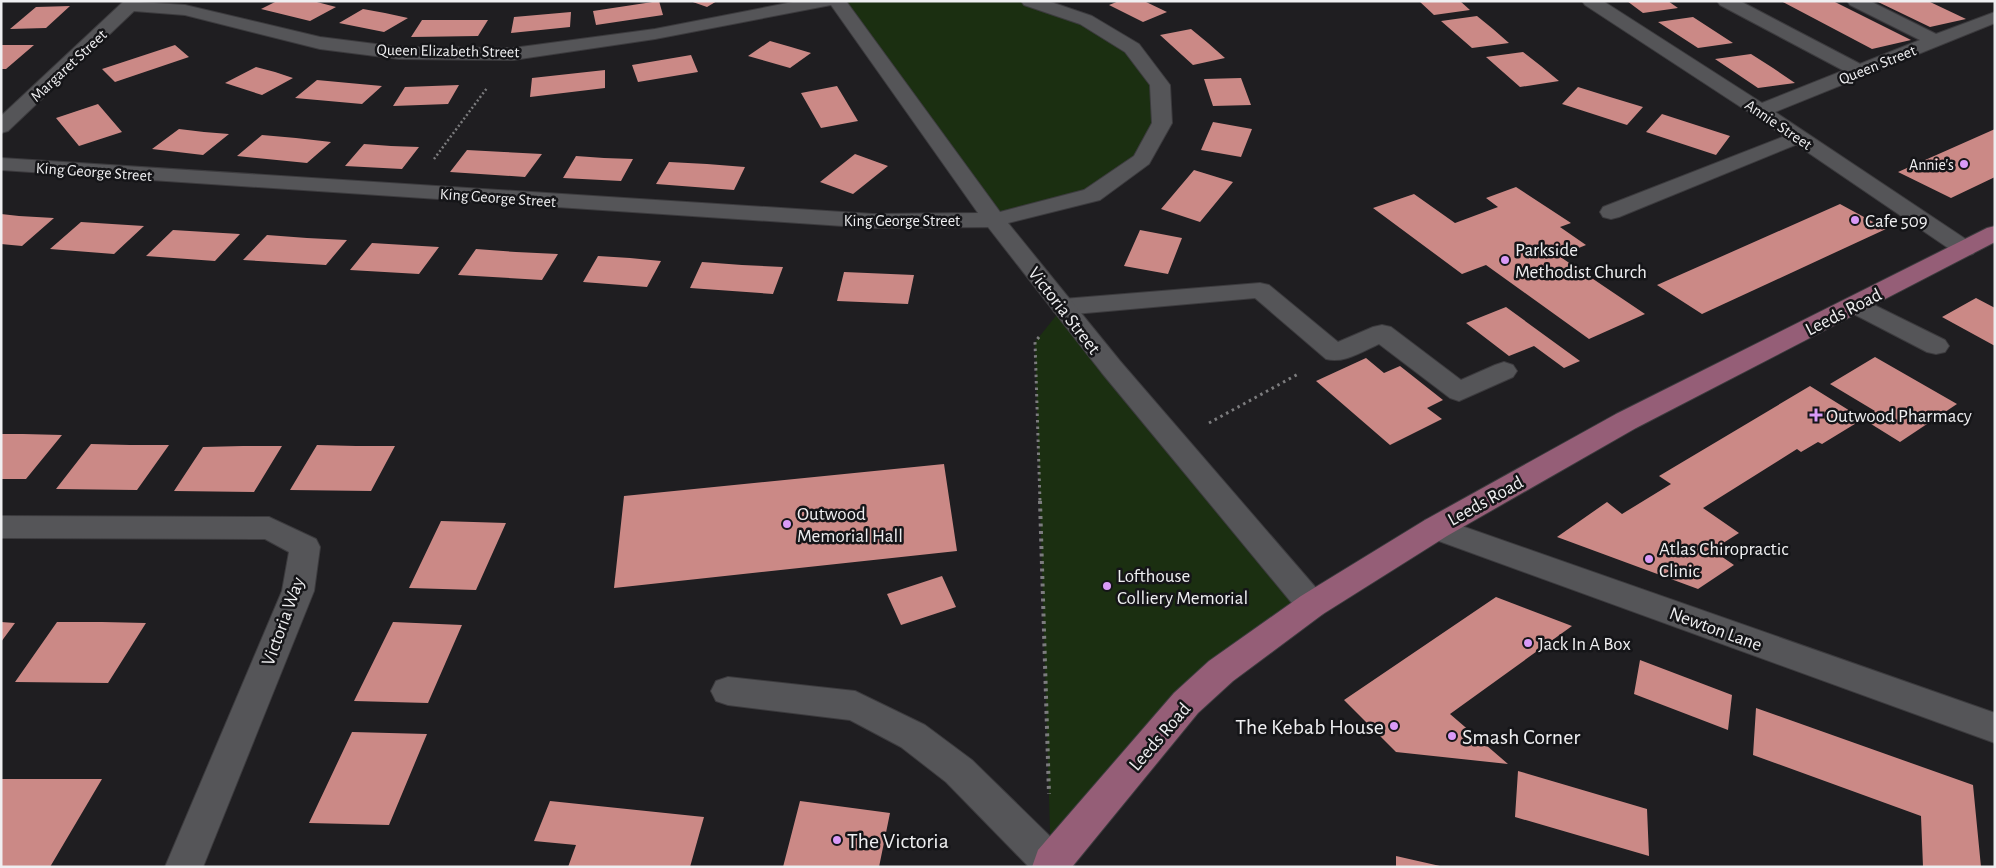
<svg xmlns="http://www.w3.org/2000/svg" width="1996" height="868" font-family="'Alegreya Sans',sans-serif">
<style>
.green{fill:#1b2f11}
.building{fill:#cb8986}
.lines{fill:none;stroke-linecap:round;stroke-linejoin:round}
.service-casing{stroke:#3c3b3e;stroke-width:2}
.minor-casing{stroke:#3c3b3e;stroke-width:2}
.tertiary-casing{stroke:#3c3b3e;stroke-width:2}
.primary-casing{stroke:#3c3b3e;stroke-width:2}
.path-far2{stroke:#7c7c7e;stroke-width:2.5;stroke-dasharray:2 2.5;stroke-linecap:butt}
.path-far1{stroke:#7c7c7e;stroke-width:3;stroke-dasharray:2.5 4;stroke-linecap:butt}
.path{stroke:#7c7c7e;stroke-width:4;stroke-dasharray:3 4.5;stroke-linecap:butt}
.service{fill:#555558;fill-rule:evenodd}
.minor{fill:#555558;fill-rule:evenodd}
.tertiary{fill:#555558;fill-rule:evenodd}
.primary{fill:#955e77;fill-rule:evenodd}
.poi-dot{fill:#d99af7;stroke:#151518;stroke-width:2}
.labels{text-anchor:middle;stroke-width:5;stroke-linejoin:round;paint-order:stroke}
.far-street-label{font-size:16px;fill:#efeff1;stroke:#151518}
.far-poi-label{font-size:16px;fill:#efeff1;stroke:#151518;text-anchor:end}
.poi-label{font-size:19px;fill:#efeff1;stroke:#151518;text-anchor:start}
.street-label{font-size:19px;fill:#efeff1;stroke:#151518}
.near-poi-label{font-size:22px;fill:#efeff1;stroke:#151518;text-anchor:start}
</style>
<rect width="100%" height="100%" fill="#1f1e21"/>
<path class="green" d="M837,1H1030L1086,20L1132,48L1160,85L1162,123L1142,160L1092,195L994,220Z
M1063,307L1312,605L1221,671L1051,863L1035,342Z"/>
<path class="building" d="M277,1H313L336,7L310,21L261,9Z
M659,1L663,15L596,25L593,11Z
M690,1H717L707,7Z
M1119,1H1144L1167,12L1143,22L1109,5Z
M1419,1H1460L1470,10L1434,15Z
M1627,1H1668L1678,8L1643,13Z
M1781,1H1833L1911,40L1872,49Z
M1876,1H1928L1966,19L1930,27Z
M70,6L46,28L10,29L36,7Z
M363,9L385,13L408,18L384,32L339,23Z
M571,12L570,27L511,33L514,17Z
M1477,16L1493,29L1509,43L1472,48L1441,21Z
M1693,17L1733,43L1698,48L1658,22Z
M422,20H488L478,36L411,37Z
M1191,29L1208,43L1225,58L1193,65L1160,35Z
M770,41L791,47L811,53L790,68L748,56Z
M1,45H34L6,69H1Z
M175,45L189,57L115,82L102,69Z
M1523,52L1541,66L1559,81L1520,87L1486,57Z
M1751,54L1773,68L1795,83L1758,88L1715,59Z
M691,55L698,72L638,82L632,65Z
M256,67L275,72L293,78L262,95L225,83Z
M605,70V88L530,97L532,78Z
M1241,78L1251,105L1213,106L1204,79Z
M317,80L349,83L382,86L362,104L295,98Z
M459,85L448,104L393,106L405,87Z
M837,86L858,121L821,128L801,93Z
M1578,87L1610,97L1643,107L1627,125L1562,104Z
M98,104L122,132L79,146L56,118Z
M1662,114L1730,136L1716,155L1646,132Z
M1213,122L1252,129L1241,157L1201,150Z
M179,129L204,132L229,134L203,155L152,149Z
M1995,129V177L1951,198L1898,172Z
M262,135L296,138L331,142L307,163L237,156Z
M364,144L391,146L419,147L402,169L345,166Z
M467,150L504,152L542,154L525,177L450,172Z
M855,154L888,166L853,194L820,182Z
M576,156L604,158L633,159L621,181L563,178Z
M669,162L707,164L745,167L734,190L656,184Z
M1194,170L1233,182L1200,222L1161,209Z
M1516,187L1571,223L1560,227L1586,245L1559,256L1645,314L1589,339L1486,265L1462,274L1373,208L1414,194L1455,223L1498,207L1486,198Z
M1840,204L1886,229L1702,314L1657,285Z
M1,214L19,216L54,218L22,246L1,244Z
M81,222L112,224L144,226L114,254L50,249Z
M173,230L206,232L240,234L215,261L146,256Z
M1140,230L1182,238L1168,274L1124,266Z
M267,235L307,238L347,240L326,265L243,260Z
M372,243L405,245L439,247L419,274L350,270Z
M476,249L516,252L558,254L542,280L458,275Z
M598,256L630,258L661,261L647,287L583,282Z
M702,262L742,265L783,267L773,294L690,288Z
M844,272L914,275L908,304L837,301Z
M1976,298L1995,308V346L1942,317Z
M1506,307L1580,361L1564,368L1534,346L1509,356L1466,323Z
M1875,357L1957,404L1900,442L1863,419L1875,411L1830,384Z
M1366,358L1384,373L1400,366L1443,400L1427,408L1442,419L1390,445L1316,381Z
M1810,386L1863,419L1822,444L1818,442L1801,452L1797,449L1703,508L1739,533L1712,550L1734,565L1698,589L1557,537L1607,502L1622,514L1671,484L1659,476Z
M1,434H23L62,435L26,479H1Z
M91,444L130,445H169L137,490L56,489Z
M317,445L356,446H395L371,491L290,490Z
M243,446H282L254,492L174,491L203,447Z
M944,464L957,551L614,588L624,496Z
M441,521L506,523L476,590L409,588Z
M942,576L956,607L901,625L887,594Z
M1496,597L1572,626L1450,714L1508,764L1396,752L1344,700Z
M1,622L15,623L1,642Z
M57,622H102L146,623L108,683L15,682Z
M393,622L462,625L428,703L354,701Z
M1640,660L1732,695L1728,730L1634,694Z
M1756,708L1973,785L1981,867H1923L1921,816L1753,755Z
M352,732L427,734L389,825L309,823Z
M1518,771L1647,809L1649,856L1515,817Z
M1,779H102L50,867H1Z
M550,801L704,817L690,867H568L576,845L534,841Z
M800,801L890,813L879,867H783Z
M1396,856L1440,866V867H1396Z"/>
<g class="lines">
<defs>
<path id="service" d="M1717,1H1740L1866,67L1868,71L1866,75L1859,77L1852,75L1720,5Z
M1798,131L1805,133L1808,137L1805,141L1619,217L1611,219L1603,217L1600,212L1603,207Z
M1260,283L1269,285L1338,342L1373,327L1382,325L1391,327L1461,380L1495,365L1504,362L1513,365L1517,371L1513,377L1459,401L1450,398L1379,344C1363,351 1344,364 1326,359L1255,298L1063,315L1054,312L1051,307L1054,302L1063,299Z
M1855,297L1864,300L1945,340L1949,346L1945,352L1936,354L1927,352L1846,310L1843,305L1846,300Z
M728,677L855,691L925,725L972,760L1064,850L1070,863L1068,867H1029L946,782L901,747L850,720L728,705L716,701L711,691L716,681Z"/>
<path id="minor" d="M124,1L185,5L320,37L399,47L513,48L655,29L798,1H846L1000,212L1084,190L1134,156L1152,123L1150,85L1125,52L1080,24L1024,5L1021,1H1048L1092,16L1139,44L1167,81L1170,85L1172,123L1149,164L1100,200L1008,223L1120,361L1323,596L1328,605L1323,614L1312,618L1301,614L1102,373L988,227L873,228L1,170V158L873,214L978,213L831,5L655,39L513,60L399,59L320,49L185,15L134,11L8,131L1,133V116Z
M1582,1H1603L1762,103L1920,40L1850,5L1847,1H1870L1936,34L1995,12V23L1775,112L1973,244L1977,249L1973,254L1965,256L1957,254L1753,115L1585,5Z
M1,516L269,517L316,539L320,547L314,591L203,867H165L282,591L289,552L265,539L1,538Z"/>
<path id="tertiary" d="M1436,517L1995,713V743L1425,536L1421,528L1425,520Z"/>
<path id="primary" d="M1995,226V242L1636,428L1447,536L1323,614L1233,681L1198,713L1072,867H1032L1038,850L1174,693L1209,661L1301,596L1425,520L1616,414L1987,228Z"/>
</defs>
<use href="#service" class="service-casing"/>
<use href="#minor" class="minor-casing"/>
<use href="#tertiary" class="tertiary-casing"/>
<use href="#primary" class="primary-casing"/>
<path class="path-far2" d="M434,159L487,88"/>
<path class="path-far1" d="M1039,337L1035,342L1040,502
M1209,423L1300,373"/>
<path class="path" d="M1040,501L1049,794"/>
<use href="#service" class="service"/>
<use href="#minor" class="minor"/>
<use href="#tertiary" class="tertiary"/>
<use href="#primary" class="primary"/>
</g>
<g class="poi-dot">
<circle cx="1964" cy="164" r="5"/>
<circle cx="1855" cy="220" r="5"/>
<circle cx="1505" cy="260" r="5"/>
<path d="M1813.5 407.5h5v5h5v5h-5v5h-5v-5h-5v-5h5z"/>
<circle cx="787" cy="524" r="5"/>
<circle cx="1649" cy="559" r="5"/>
<circle cx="1107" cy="586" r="5"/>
<circle cx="1528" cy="643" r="5"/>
<circle cx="1394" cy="726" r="5"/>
<circle cx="1452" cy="736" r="5"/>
<circle cx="837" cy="840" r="5"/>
</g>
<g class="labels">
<g class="far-street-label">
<text transform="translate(448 50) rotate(1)" y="6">Queen Elizabeth Street</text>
<text transform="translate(1877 64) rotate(-22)" y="6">Queen Street</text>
<text transform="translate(68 65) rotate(-43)" y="6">Margaret Street</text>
<text transform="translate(1779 124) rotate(34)" y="6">Annie Street</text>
<text transform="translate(94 171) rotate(4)" y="6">King George Street</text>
<text transform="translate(498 197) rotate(4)" y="6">King George Street</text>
<text x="902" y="226">King George Street</text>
</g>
<g class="far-poi-label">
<text x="1954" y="170">Annie's</text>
</g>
<g class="poi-label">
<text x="1865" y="227">Cafe 509</text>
<text x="1515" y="256">Parkside<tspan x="1515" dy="22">Methodist Church</tspan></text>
<text x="1826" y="422">Outwood Pharmacy</text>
<text x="797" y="520">Outwood<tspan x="797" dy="22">Memorial Hall</tspan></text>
<text x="1659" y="555">Atlas Chiropractic<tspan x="1659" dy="22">Clinic</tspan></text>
<text x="1117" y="582">Lofthouse<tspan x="1117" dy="22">Colliery Memorial</tspan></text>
<text x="1538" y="650">Jack In A Box</text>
</g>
<g class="street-label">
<text transform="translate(1065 310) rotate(52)" y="7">Victoria Street</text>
<text transform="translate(1843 311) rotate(-27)" y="7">Leeds Road</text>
<text transform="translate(1485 500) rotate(-29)" y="7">Leeds Road</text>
<text transform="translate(282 621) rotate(-70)" y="7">Victoria Way</text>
<text transform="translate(1716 628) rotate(20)" y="7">Newton Lane</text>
<text transform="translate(1159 736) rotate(-49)" y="7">Leeds Road</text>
</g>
<g class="near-poi-label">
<text x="1384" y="734" text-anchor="end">The Kebab House</text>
<text x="1462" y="744">Smash Corner</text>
<text x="847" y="848">The Victoria</text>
</g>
</g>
<rect width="1996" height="868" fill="none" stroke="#efeff1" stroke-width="5"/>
</svg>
